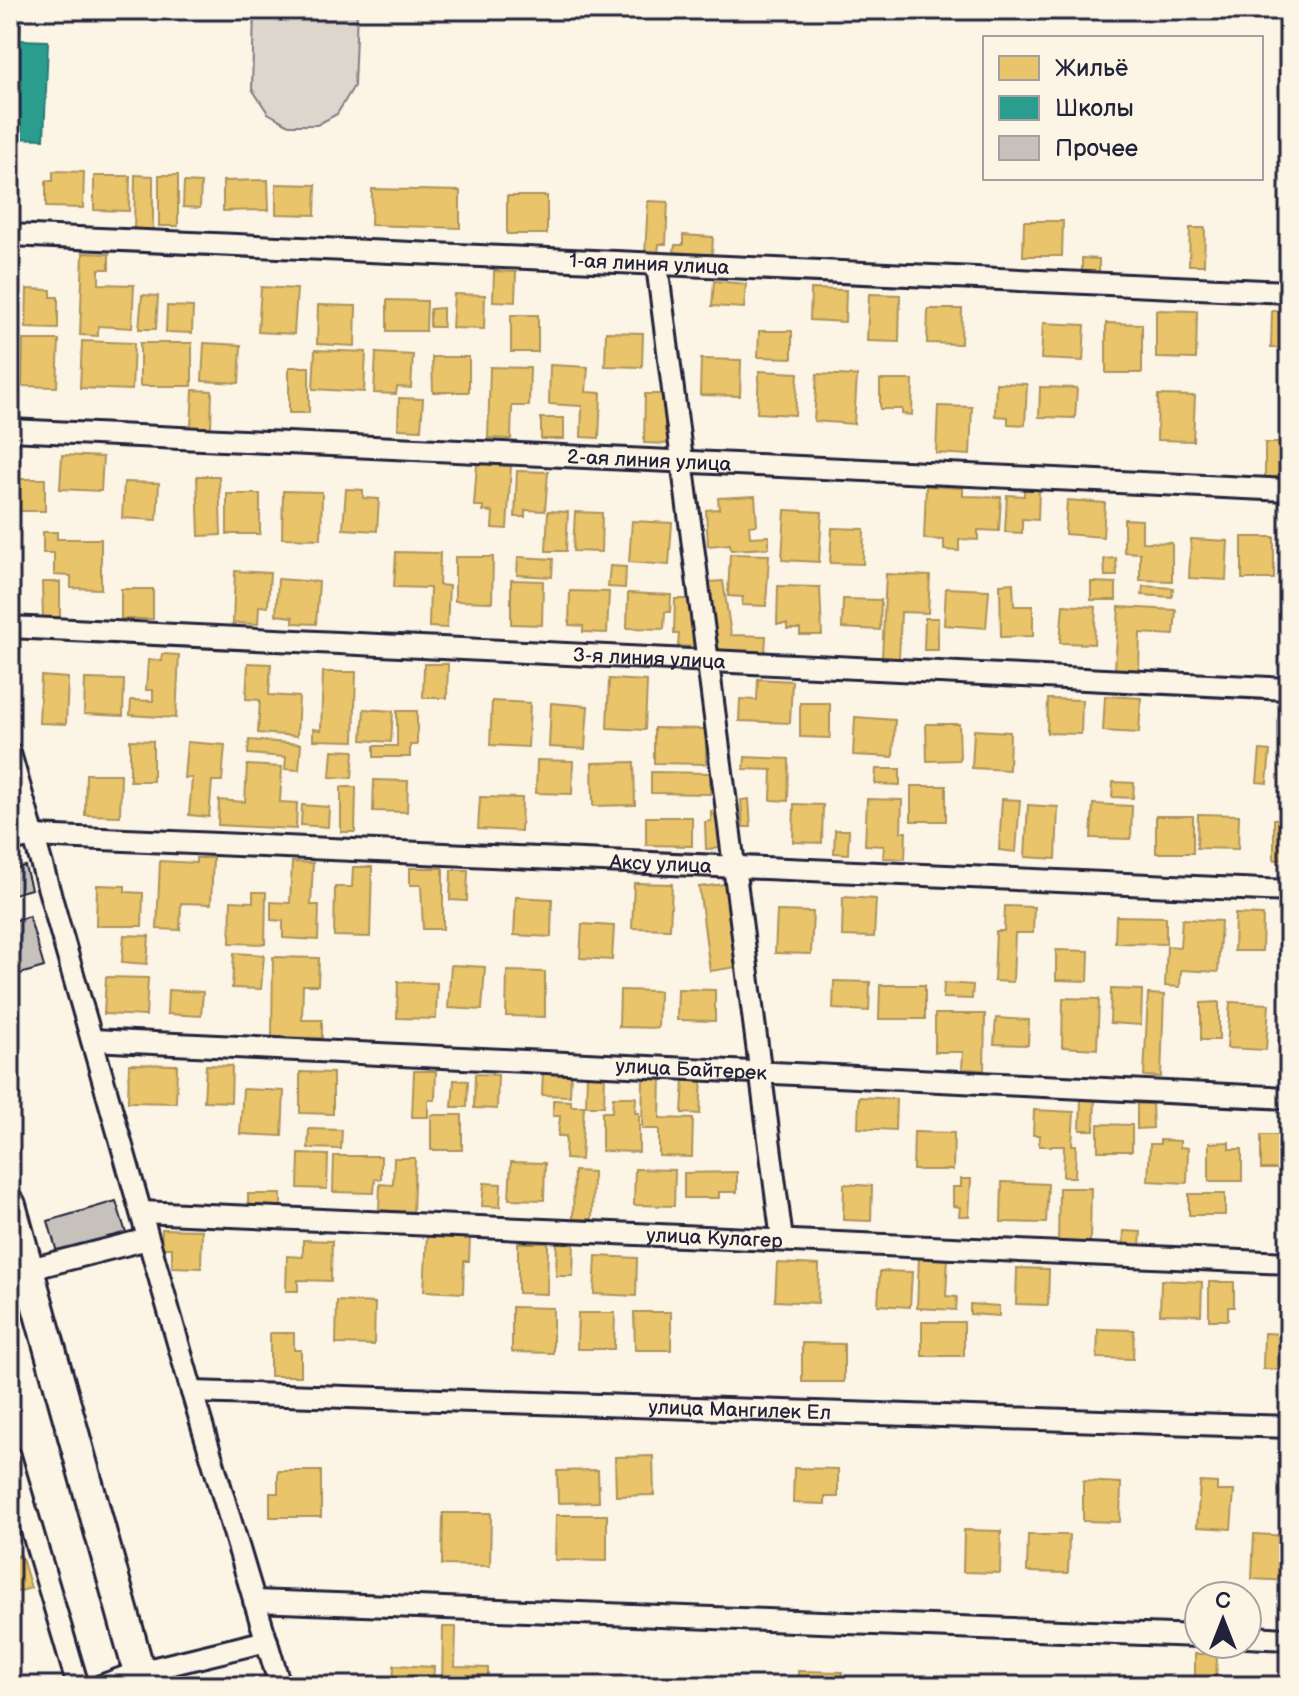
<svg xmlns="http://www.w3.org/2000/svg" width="1299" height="1696" font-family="'Balsamiq Sans',sans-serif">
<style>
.green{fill:#dcd6cc;stroke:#7f7c84;stroke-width:2}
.homes{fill:#e9c46a;stroke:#ad935c;stroke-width:2}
.schools{fill:#2a9d8f;stroke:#287876;stroke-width:2}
.building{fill:#c6c1bb;stroke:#22223b;stroke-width:2}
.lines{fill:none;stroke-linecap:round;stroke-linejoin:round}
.minor-casing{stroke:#22223b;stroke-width:26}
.primary-casing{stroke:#22223b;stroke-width:36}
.minor{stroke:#fcf5e5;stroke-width:20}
.primary{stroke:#fcf5e5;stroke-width:30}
.labels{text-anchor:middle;stroke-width:8;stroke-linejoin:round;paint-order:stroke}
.street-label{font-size:20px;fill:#22223b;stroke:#fcf5e5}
</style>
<rect width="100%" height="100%" fill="#fcf5e5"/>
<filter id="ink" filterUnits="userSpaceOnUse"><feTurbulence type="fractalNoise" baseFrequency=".0125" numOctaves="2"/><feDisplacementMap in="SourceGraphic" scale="16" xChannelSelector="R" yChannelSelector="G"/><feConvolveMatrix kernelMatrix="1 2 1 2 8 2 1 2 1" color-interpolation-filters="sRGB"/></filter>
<g filter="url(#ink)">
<path class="green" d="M254,10H357L354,86L337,114L317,125H289L268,113L252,89Z"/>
<path class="homes" d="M53,171L84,172L83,208L46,207V181H53Z
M135,175L153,176V230H134Z
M159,175H178V226H159Z
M94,176H130L129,211L94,210Z
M268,180L269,210L223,211V181Z
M184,182L201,183L200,208L183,207Z
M276,184L316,185L315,215L276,214Z
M372,189L460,191V228L371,225Z
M507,196H547V234H507Z
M648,201L668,202L666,244H659L658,255L645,254Z
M10,203H17L16,222H10Z
M1024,221H1063L1062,256H1023Z
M1190,228H1205L1204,265H1189Z
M683,235L713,237L712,255L674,252L675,245H683Z
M83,253L109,254V269H99V284L134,285L132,328L98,326V336L80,335Z
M10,254H18L17,268H10Z
M1082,258L1099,259V276H1082Z
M494,271L516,272L515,302L493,301Z
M714,281L746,284L744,308L712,306Z
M261,287L297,289L294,334L258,332Z
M27,289L51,290V297H58V329L26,328Z
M811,289L846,290L845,322L810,320Z
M454,294L485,295L484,329L452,328Z
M869,294L900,295L899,342L867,341Z
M142,295L158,296L156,329H139Z
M387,300L427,301L426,331H387Z
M318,305L356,306L355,346L317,344Z
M167,306L193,307L192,333L166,332Z
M443,308V327H430V309Z
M928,309H962L961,344L927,343Z
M1156,310L1197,311L1196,359L1156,358Z
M1272,311H1289V348H1271Z
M511,315H538V352H511Z
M1043,323L1085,325L1083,361L1041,359Z
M1106,323L1142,324V373H1106Z
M759,331H792V358L758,357Z
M606,332L643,333L642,367L605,366Z
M10,335H16L14,398H10Z
M23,340H59L57,387L22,386Z
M82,341L134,343L132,390L80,388Z
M140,343H192V386H140Z
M204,343L241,345L239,383L202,381Z
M315,350L366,352L364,392L313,389Z
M376,353L413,355L411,388L397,387L396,394L374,393Z
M432,357H469V392H433Z
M701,359L741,360L740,396L700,395Z
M550,365L588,367L586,392L601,393L599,438L581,437L582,406L549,404Z
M289,367H309V413H289Z
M490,367L530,368L529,406H512L511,439L488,438Z
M759,371L798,373L795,415L757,413Z
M817,374L857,376L854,424L814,421Z
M880,380H913L912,415L902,414V409H880Z
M996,383L1027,384L1025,425L1008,424V417L995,416Z
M1040,387L1077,388L1075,418L1039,417Z
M193,390L212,391L211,427H191Z
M645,394H666L665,431H672L671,444L644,443Z
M1158,395L1195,396L1193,441L1157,440Z
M399,398L423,399L421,430L398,429Z
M938,406L972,407L970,455L936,453Z
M541,418H564V439H541Z
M10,443H17V474H10Z
M1265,443H1282V452H1289V477H1265Z
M62,455L103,457L101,491L60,489Z
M477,464L511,466L507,529L492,528L493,512L483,511V506H474Z
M517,471L548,472L545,511L525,510V517H515Z
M197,476H219L221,535L199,536Z
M14,479H45V511H14Z
M124,482L159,483L157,520L122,518Z
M926,486L963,488V496L1001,497L999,531L978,530V540L959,539V551L944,550V540L924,539Z
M346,489L363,490V498L379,499L377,531L343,529Z
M1024,489H1039L1038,520L1022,519V533L1005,532L1007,495L1024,496Z
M283,491L322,492L321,539L282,538Z
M227,494H260V534H227Z
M755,496L757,525L749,526L750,537L769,536V548L731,550L730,544L708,546L706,510L719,509L718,498Z
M1067,500L1105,503L1103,537L1065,534Z
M785,510L822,512L819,562L782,560Z
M548,511L568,512L566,551H546Z
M575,512L602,513L601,552L573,551Z
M1124,519L1142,520V542L1172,543V581L1140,580V553L1124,552Z
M632,521L672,523L669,565L629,562Z
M832,528L864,529L863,564L830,563Z
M43,532H57V539H101V589L71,588V576L54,575V553H43Z
M1242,537H1274V579H1242Z
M1191,539L1228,541L1226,580L1189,578Z
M396,552L440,553L439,585L449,586L447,628L429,627L430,588L394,587Z
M730,554L769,555L766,606L742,605L743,597L728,596Z
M455,557H493L492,602L455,601Z
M518,557L553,559L552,577L517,575Z
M1116,558L1117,576H1105L1104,559Z
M610,566L626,567L625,588L608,587Z
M235,571L270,573L268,607L259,606L258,624L233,623Z
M886,574L930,576L928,613L901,612L899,659L882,658Z
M278,579L319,582L316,624L293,623V617L276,615Z
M511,580L543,581L542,625L511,624Z
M723,581L731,635L766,636L765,652L719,651L708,582Z
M42,582H60V619H43Z
M1091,582L1116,583V600H1091Z
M1013,583L1014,606H1033V636L1001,637L1000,584Z
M778,586L820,587L822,635H800V629H787V624H777Z
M1143,586L1173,588L1172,597L1142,595Z
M946,588L989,590L986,628L944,625Z
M121,589H153V619H121Z
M570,591L609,592L607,633L583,632V626L569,625Z
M628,593L671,595L670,612H665L664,629L627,628Z
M675,599H694L692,632H697V647L678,646L679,634H674Z
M843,599L881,600L880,630L842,628Z
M1063,605L1096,607L1094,644L1060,643Z
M1119,607L1176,610L1174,635L1140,633L1139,670L1115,669Z
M925,618H938V650H924Z
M162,654L179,655L176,718L130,715L131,700L153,701V690H146L148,660L162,661Z
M248,663L271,664L269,695L299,697L297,736L258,733L260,700L246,699Z
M424,664H448L447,698H423Z
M323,672H356L354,741L313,740V729L321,730Z
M41,676L68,678L66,724L39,723Z
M85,679L124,680L123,716L84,714Z
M609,679L647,681L645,730L607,728Z
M758,679L792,681L790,723L739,721L740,699L757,700Z
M1105,696L1141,698L1139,733L1103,731Z
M1048,699L1082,700L1081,734L1047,733Z
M492,701L530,703L528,747L490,745Z
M551,703L588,706L585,749L549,747Z
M800,703H830V738L800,737Z
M364,709L393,711L391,742L362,740Z
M397,711H417V745H410V757H374V746H397Z
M855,717L895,720L893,757L853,755Z
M926,724H959L960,760L927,761Z
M654,728L706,729V764L654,763Z
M974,730L1010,732L1009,770L972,768Z
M130,740L153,741V781H130Z
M249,740L301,744L299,770L285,769L286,757L248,754Z
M187,742L225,745L222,781H212L209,817L189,815L192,778H184Z
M332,750L354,751L352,778L330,777Z
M1260,750L1270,751L1267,783L1257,782Z
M745,757L789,759L788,801L771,800L772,770L744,769Z
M537,760L573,761L572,794L536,793Z
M634,762L635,805L593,806L592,763Z
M247,765L282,767L280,802L297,803L296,829L218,825L219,800L245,802Z
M876,769H900V785L875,784Z
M651,772L710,773V794L651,793Z
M86,774H121L120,816L85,815Z
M374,780L408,781L407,812L373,811Z
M1113,782L1134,783L1133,798L1112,797Z
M911,786H946V821H911Z
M341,787H356L355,832H341Z
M480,797L522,798L521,831L478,829Z
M749,799L751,827H743L741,800Z
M867,799L902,800L901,832H906L905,859L883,858L884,846L865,845Z
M1002,799L1020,800L1016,852L999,850Z
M794,804L823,805L822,843L793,842Z
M1093,804L1132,806L1131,839L1091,838Z
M302,805L329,807L328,827L301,825Z
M1028,805L1058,807L1056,859L1025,857Z
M711,811H719L721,848L706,849L705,822L711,821Z
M1198,814L1239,815L1238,849L1197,848Z
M1156,816H1193V853H1156Z
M646,817H692V846L646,845Z
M1289,818V859L1274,860V819Z
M835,830H849L848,854L834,853Z
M196,858H213L211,904L181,903L180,930L157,929L160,861L196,863Z
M292,862L313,863L311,905H319L318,940L283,938V921L271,920V902L290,903Z
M353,867H372L370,937L334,936L335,887H352Z
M410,868H443V929H423L421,885H410Z
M451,870H468L467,901L450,900Z
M634,883L672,884L670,929L632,928Z
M725,884L737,967L710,971L699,887Z
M97,885L125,886V892L143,893L142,926H96Z
M253,892H266L265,944L230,943L231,901L253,902Z
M516,897L552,899L551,937L514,935Z
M843,897L876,899L874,937L842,936Z
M1005,906L1034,907L1033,933H1015L1013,982L994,981L996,931H1004Z
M777,911L813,912L811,954L775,953Z
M1235,914L1263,915L1262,951H1234Z
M1116,916L1166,917V944L1115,943Z
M1182,919L1221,921L1218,972L1181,970L1180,987L1165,986L1167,946L1180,947Z
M582,924L614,926L612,960L580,958Z
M124,935L149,936L147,964L122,962Z
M1056,950L1089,951L1088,981L1056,980Z
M234,953L264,955L261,989L232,988Z
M273,957L319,958L318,985H303L302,1020H322V1038L272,1037Z
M451,965L485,967L482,1010L448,1008Z
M507,971L545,972V1017L506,1016Z
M106,977L148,978L146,1016L104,1014Z
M834,981L870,982L869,1011L833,1009Z
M398,982L437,983L436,1019L397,1018Z
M944,983L973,985L972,999L943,998Z
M880,985H925V1019H879Z
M678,989L715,990V1021L677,1020Z
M1111,989L1142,990L1141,1025L1110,1023Z
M168,990L203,992L201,1016L167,1014Z
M620,990L659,991L658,1028L619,1027Z
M1148,994L1164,995L1161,1077L1144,1076Z
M1063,998L1099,999L1097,1049L1062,1047Z
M1219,1002V1040H1201V1003Z
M1230,1002L1269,1004L1266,1050L1227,1048Z
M935,1014H985L984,1070L962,1069L963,1052H935Z
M996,1018L1029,1020L1028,1045L994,1044Z
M129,1064L177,1065L176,1103L128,1102Z
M206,1065L232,1066L231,1102L204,1101Z
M414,1071H436L435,1100H428V1117H412Z
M300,1072L333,1073V1114L300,1113Z
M543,1072L571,1073L570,1096L542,1095Z
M587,1073H605L604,1106H586Z
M475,1074L498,1075L497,1109L474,1108Z
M643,1077H661L660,1118L693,1119L692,1157L659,1156V1129H642Z
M684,1078L702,1079L700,1114L682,1113Z
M454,1080L468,1081L467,1107H452Z
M243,1089L284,1091L282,1136L240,1134Z
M613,1097H636L635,1113H639V1152L602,1151V1112H612Z
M859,1097L896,1099L895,1130L858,1128Z
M1081,1098H1095L1094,1130H1080Z
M553,1100L571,1101V1106H584L581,1160L565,1159L566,1136H558L560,1116H553Z
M1137,1104H1152L1153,1128L1137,1129Z
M1034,1110L1074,1112L1072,1145H1076L1075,1177H1063L1064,1146H1039L1040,1135H1033Z
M431,1115H462V1150H431Z
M1098,1124L1132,1125V1151H1098Z
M309,1129L342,1130L341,1149L308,1148Z
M914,1132L954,1133L953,1170H913Z
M1261,1135H1289V1169H1261Z
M1160,1140L1180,1141V1147L1188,1148L1187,1183L1148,1181L1150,1144H1160Z
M1229,1142V1149H1242V1181H1209V1143Z
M299,1154L328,1155L327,1189L298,1188Z
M334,1156H381V1179H375L374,1193L333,1192Z
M394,1158H415L413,1212L379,1210L380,1184L393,1185Z
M511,1162L545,1163L544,1200L509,1199Z
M635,1169L675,1170L674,1206L634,1205Z
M574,1171L593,1172L592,1219H573Z
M737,1172V1192H719V1198H684V1173Z
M961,1179H971L969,1216H959L960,1207L953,1206V1187H961Z
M1002,1182L1048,1184L1046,1223L1001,1222Z
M484,1183L501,1184L500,1207L482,1206Z
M844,1184L872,1186L871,1221L843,1220Z
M1059,1188H1091L1090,1243L1058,1242Z
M248,1194H281V1208L248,1207Z
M1189,1194H1225V1215H1189Z
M162,1229L202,1230L201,1268L172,1267V1248H161Z
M1124,1231L1141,1232L1140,1248L1123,1247Z
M427,1234L470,1236L469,1261H464L463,1293L424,1291Z
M303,1240L332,1241L331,1281L298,1280V1291H286L287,1256L303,1257Z
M557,1241L574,1242L573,1276H556Z
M518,1243H548L547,1294L518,1293Z
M596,1256L637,1258L636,1296L594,1294Z
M919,1256L948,1257L946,1296L957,1297L956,1310L917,1308Z
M777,1263L819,1265L818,1303L775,1301Z
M1017,1268L1049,1269L1048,1305L1016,1304Z
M880,1271L912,1272L910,1307L878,1305Z
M1161,1280L1202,1282L1201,1315L1160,1314Z
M1209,1282H1234V1307H1228V1320H1209Z
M337,1301L375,1303L374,1345L336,1344Z
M970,1304L999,1306V1316L970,1314Z
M512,1307L553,1308V1353L512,1352Z
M634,1312H671V1350H635Z
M578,1313H615L614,1349H577Z
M922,1322H964V1356H922Z
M1098,1329L1134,1330L1133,1359L1097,1358Z
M270,1333H294V1350H301V1376H270Z
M1264,1333L1289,1334V1370L1263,1369Z
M802,1343L844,1344V1382H802Z
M653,1456L654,1495L616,1496L615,1457Z
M794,1468L838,1469V1497H825V1504L793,1503Z
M598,1470L599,1502L558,1503L557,1471Z
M278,1471H321V1517H270V1493H278Z
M1083,1481L1121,1483L1120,1522L1083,1521Z
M1200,1482L1217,1483V1491H1234L1231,1529L1197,1527Z
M443,1513H491L490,1566L442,1565Z
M556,1515H607V1561L555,1560Z
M964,1530L1001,1531L1000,1573L963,1572Z
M1254,1534L1289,1536V1581L1252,1579Z
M1028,1535H1069L1068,1573L1027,1572Z
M21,1555L31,1588L10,1594V1558Z
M443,1627H456L455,1667L488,1668V1686H442Z
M1195,1654H1217L1216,1686H1195Z
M394,1665L434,1667L433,1686H393Z
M798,1671L842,1672L841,1686H798Z"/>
<path class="schools" d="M10,10H21L20,40L48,41L44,139L10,138Z"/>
<path class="building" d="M25,866L31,889L10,895V870Z
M29,916L44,967L10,977V922Z
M116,1201L127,1236L58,1256L48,1221Z"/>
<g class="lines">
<defs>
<g id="minor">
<path id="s1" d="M10,235L1289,292"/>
<path d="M657,265L782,1240"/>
<path id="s2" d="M10,430L1289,490"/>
<path id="s3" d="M10,627L1289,689"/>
<path d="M10,753L192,1392L280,1686"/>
<path id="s4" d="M10,841L34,836L1289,891"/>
<path id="s5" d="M92,1040L1289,1098"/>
<path id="s6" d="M141,1212L1289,1263"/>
<path d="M10,1274L148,1239"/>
<path id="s7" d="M192,1392L1289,1427"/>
<path d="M10,1456L78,1686"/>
<path d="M254,1601L1199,1636"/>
<path d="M1247,1637L1289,1639"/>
<path d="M101,1686L139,1672L267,1641"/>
</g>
<path id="primary" d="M10,1205L143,1686"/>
</defs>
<use href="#minor" class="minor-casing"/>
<use href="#primary" class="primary-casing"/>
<use href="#minor" class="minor"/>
<use href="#primary" class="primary"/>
</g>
</g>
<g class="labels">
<g class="street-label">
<text dy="7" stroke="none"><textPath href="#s1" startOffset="640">1-ая линия улица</textPath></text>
<text dy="7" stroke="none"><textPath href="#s2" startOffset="640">2-ая линия улица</textPath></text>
<text dy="7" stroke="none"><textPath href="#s3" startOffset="640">3-я линия улица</textPath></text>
<text dy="7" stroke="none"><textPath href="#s4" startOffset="652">Аксу улица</textPath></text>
<text dy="7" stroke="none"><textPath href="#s5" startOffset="600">улица Байтерек</textPath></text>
<text dy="7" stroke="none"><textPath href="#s6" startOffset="574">улица Кулагер</textPath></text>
<text dy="7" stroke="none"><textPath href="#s7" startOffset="548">улица Мангилек Ел</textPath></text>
</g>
</g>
<rect width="1299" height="1696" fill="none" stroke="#fcf5e5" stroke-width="40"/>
<rect x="20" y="20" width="1259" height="1656" fill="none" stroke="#22223b" stroke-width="3" filter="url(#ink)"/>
<rect x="983" y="36" width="280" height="144" fill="#fcf5e5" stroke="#a5a1a1" stroke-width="2"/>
<rect x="999" y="56" width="40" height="24" fill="#e9c46a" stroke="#a5a1a1" stroke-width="2"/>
<text x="1055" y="76" font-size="24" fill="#22223b">Жильё</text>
<rect x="999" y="96" width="40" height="24" fill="#2a9d8f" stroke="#a5a1a1" stroke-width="2"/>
<text x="1055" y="116" font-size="24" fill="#22223b">Школы</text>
<rect x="999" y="136" width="40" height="24" fill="#c6c1bb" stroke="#a5a1a1" stroke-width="2"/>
<text x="1055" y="156" font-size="24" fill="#22223b">Прочее</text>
<g transform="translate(1223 1620)"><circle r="38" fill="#fcf5e5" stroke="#a5a1a1" stroke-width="2"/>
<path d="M0-6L14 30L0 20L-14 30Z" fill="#22223b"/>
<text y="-12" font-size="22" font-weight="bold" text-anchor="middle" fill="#22223b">С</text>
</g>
</svg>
